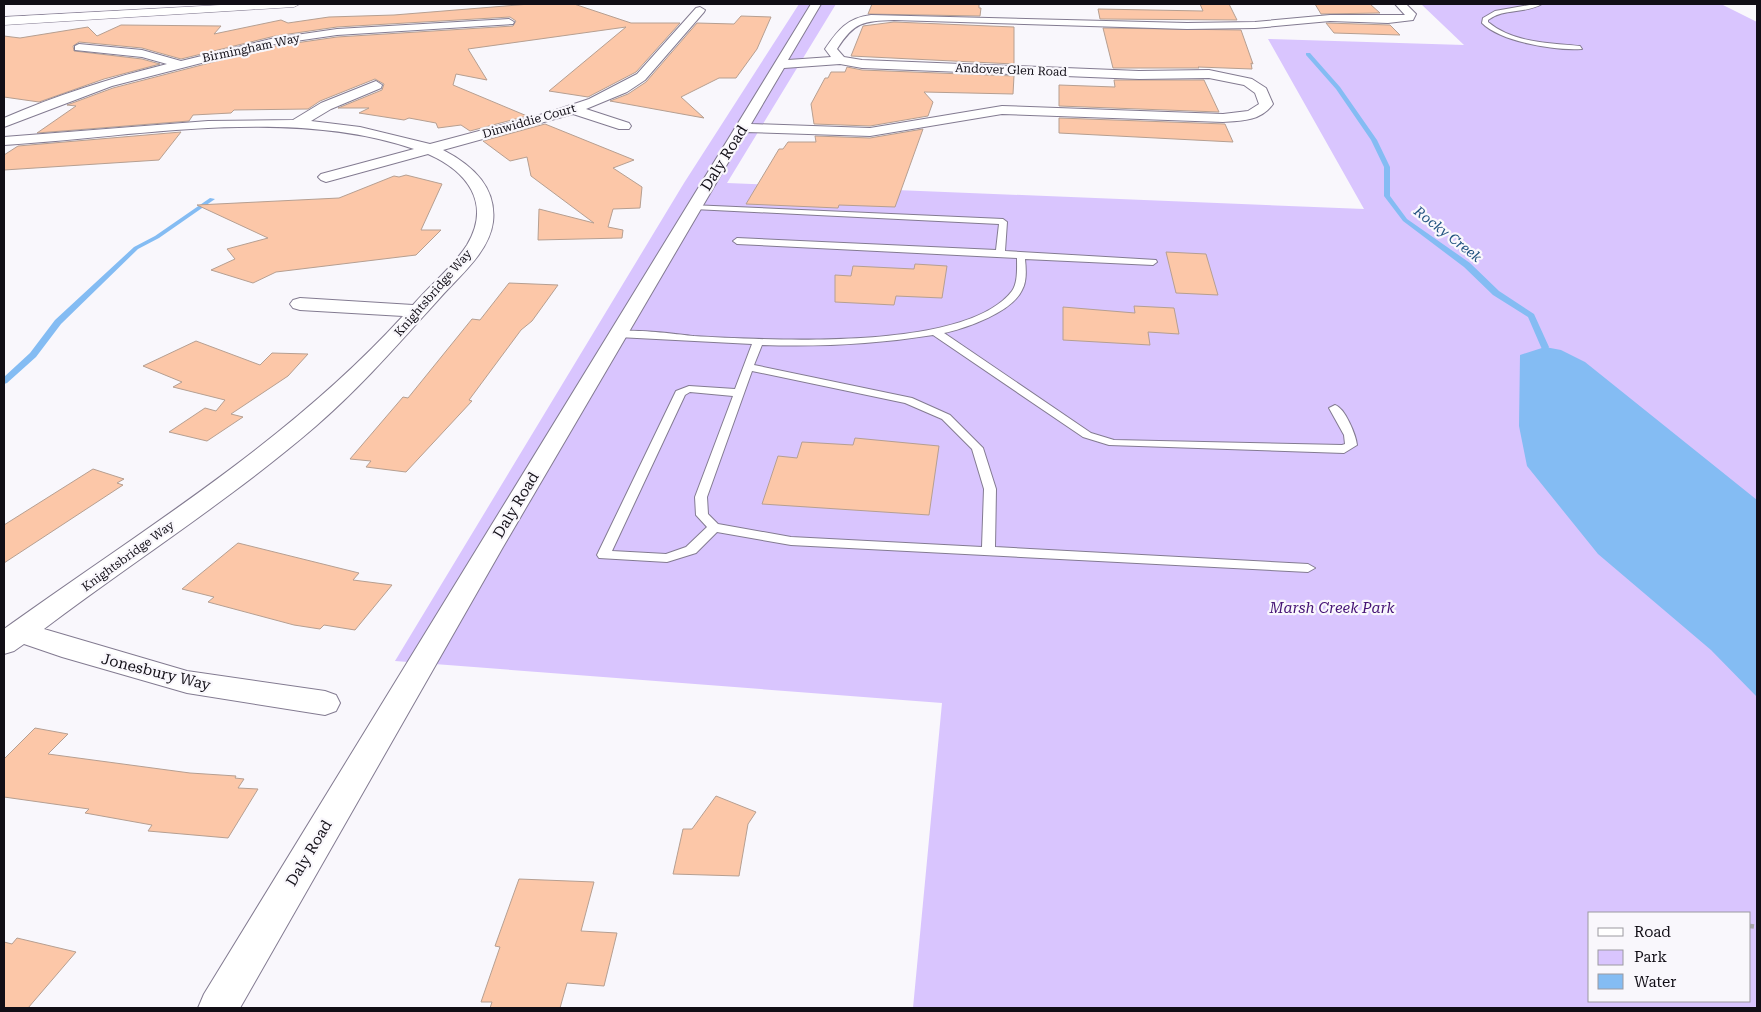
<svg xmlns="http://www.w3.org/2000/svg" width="1761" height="1012" font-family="'Roboto Serif',serif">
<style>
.green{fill:#d9c5fe;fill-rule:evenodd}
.water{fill:#84bcf3}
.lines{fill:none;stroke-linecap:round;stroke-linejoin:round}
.stream{fill:#84bcf3;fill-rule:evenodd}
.building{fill:#fcc7a8;stroke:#b69f91}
.lane-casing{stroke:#837b91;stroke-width:2}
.street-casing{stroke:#837b91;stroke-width:2}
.primary-casing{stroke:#837b91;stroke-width:1}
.path{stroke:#a8a5ab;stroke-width:4.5;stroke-dasharray:4 4;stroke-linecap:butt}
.lane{fill:#fff;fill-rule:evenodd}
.street{fill:#fff;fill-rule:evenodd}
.primary{fill:#fff;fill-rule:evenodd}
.labels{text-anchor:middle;stroke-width:4.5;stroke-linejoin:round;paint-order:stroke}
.far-street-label{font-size:12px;fill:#110e16;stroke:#f9f7fc}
.far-water-label{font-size:14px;font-style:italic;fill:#1f517e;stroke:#f9f7fc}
.street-label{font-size:15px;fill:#110e16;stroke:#f9f7fc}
.park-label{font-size:15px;font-style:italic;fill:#441274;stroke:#f9f7fc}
</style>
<rect width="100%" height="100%" fill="#f9f7fc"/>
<path class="green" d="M799,4H836L727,183L1364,209L1268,39L1464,45L1421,4H1721L1757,22V1008H913L942,703L395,661L684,183ZM1590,913H1750V1001H1590Z"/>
<path class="water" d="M1545,347L1561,350L1585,362L1757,500V697L1711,650L1598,554L1527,466L1519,426L1520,355Z"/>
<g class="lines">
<path class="stream" d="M1306,53H1310L1340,87L1377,140L1390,167V196L1407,219L1470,263L1499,291L1534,314L1549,347L1548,349H1542L1541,347L1528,317L1493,295L1464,267L1403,221L1384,196V167L1371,140L1336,89L1306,55Z
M210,198L215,199L159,238L138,249L61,324L36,357L7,383L4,384V377L30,353L55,320L134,247L155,236Z"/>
</g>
<path class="building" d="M530,4H574L631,23H680L636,72L588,97L549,91L626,27L468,49L487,80L456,74L453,85L527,116L470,131L461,125L438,128L436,123L409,118L404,120L359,113L369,108H338L382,90L384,84L375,79L320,101L308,109L234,110L231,113L193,115L189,121L37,133L76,106L67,105L113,88L275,46L337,37L513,26L516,21L510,17L337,27L275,36L181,59L142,48L79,42L73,46L74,51L142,59L160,64L104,79L39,102L4,97V36L20,38L88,27L97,36L121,25L221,26L214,34L281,20L288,23L329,17L394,15Z
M872,4H979V8H981L980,16L868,14Z
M1200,4H1229L1237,20L1100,19L1098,9L1203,11Z
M1315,4H1370L1380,13L1321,14Z
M741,16L771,17L757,49L736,78H719L681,97L704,118L610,101L628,94L646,82L697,23L734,24Z
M894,22L1014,27V64L851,56L863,26Z
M1326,23L1390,25L1400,35L1334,33Z
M1103,28L1241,30L1253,64L1251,63L1252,69L1198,67L1199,68H1113Z
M847,67L862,70L1014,76L1013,94L924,92L933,102L928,116L870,126L814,124L811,104L825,78H828L831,72H845Z
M1114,80H1204L1219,112L1059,106V85L1115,87Z
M1059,118L1225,124L1233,142L1059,133Z
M545,124L634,160L613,168L642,187L640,208L613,209L608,227L623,230L622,238L538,240L539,209L594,223L531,176L527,157L510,161L483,141Z
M923,129L895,207L839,205L838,208L746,204L779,149H783L788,142H816L815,136L870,138Z
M181,132L159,160L4,170V155L18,146Z
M406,175L442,184L421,230H441L416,255L276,272L253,283L211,270L235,259L227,249L268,238L197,205L339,198L394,176L399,177Z
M1166,252L1206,254L1218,295L1176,293Z
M915,264L947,266L942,298L896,296L894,305L835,302V275L851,276L853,266L914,269Z
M509,283L558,285L532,321L521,330L469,400L472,401L406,472L366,467L371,461L350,459L403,397L408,398L472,319L480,320Z
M1134,306L1174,308L1179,334L1148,332L1150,345L1063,340V307L1135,313Z
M196,341L260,365L272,353L308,354L288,376L231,414L243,417L207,441L169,432L205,408L216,411L225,400L173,387L182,382L143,366Z
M855,438L939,446L929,515L762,504L778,456L797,458L802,442L853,445Z
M93,469L124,479L117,483L123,485L4,563V525Z
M238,543L359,573L353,580L392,585L355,630L324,625L320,629L294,625L208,602L214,597L182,589Z
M35,728L68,734L48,754L190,773L236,776L235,778L244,779L238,788L258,789L228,838L148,831L152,825L85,813L89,809L4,797V759Z
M716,796L756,812L748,824L739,876L673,874L683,829H692Z
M519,879L594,882L581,931L617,933L604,986L567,983L560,1008H490L492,1002H481L500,947L495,946Z
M17,938L76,952L28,1008H4V942L12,944Z"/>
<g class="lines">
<defs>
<path id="lane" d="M1535,4H1542C1525,14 1504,8 1488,20V22C1513,43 1549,43 1580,46L1582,49C1556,51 1501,42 1482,23L1483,18L1495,11Z
M691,205L1003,219L1007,222L1005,251L1156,260L1157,262L1153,265L1025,259C1026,269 1027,281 1022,290C1012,312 967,328 944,333L1091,433L1114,440L1342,445L1345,444L1344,435L1329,408L1335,405C1345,408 1356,435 1357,445L1344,453L1109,445L1083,437L933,335C877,344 819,347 762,345L754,365L912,398L950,415L983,448L996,489L995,547L1308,564L1315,568L1308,572L791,545L717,532L696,553L667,562L599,558L597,555L676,391L689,386L735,389L752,344L618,337L613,334L614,332C631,328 675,334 694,336C766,340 965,352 1012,291C1018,283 1017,268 1017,258L737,244L733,241L737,238L996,250L999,224L694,209L690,207ZM752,371L905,403L942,419L972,449L984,489L982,547L791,537L718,524L708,514L707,497ZM690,392L733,396L695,497L696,515L707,527L686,547L666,554L612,551L685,395Z"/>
<path id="street" d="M811,4H821L788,60L831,57L825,49C838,30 847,18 871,15L1187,23L1255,22L1330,15H1405L1395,4H1406L1416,14L1413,20L1388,23L1330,21L1255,28L1187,29L894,20C863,21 854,22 837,49L844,57L862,60L1139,71L1209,70L1252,79L1266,88L1273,104C1261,121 1242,121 1223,122L1002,114L870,136L746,132L503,547L240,1008H198L204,994ZM840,64L862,68L1139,79L1209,78L1244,85L1255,93L1259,104L1248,111L1223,114L1002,106L870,128L751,124L784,68Z
M700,7L705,10L704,12L645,80L627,92L586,109L629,123L631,126L629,129H619L573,114L443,150C472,165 497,187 493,222C489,253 458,277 439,299C400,342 361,387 316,426C230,500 134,561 44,629L187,671L325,691L336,695L340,703L336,711L325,715L187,693L62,657L24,644L14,651L4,654V629C142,530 287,443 403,316L300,310L293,308L290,304L293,300L300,298L413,305C430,285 453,267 467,245C492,203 467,171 428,154L326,182L321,180L318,177L321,174L414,149C289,106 134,137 4,145V137L208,121L293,120L321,103L376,81L382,85L381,88L331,109L311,121L360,127L430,144L547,113L589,99L637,74L696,8Z
M509,19L514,22L513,24L337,35L275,44L112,86L4,127V118C57,95 111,78 167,64L142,57L75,50V46L79,44L142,50L181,61L275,38L337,29Z"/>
<path id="primary" d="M239,4H300L294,7L4,25V17Z"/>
</defs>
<use href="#lane" class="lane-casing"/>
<use href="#street" class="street-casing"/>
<use href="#primary" class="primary-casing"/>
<path class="path" d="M1750,926L1757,927"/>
<use href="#lane" class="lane"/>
<use href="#street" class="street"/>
<use href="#primary" class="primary"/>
</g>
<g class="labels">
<g class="far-street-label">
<text transform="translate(251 48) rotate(-12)" y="4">Birmingham Way</text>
<text transform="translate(1011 70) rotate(2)" y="4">Andover Glen Road</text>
<text transform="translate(529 121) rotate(-16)" y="4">Dinwiddie Court</text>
<text transform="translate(433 293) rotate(-49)" y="4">Knightsbridge Way</text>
<text transform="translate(128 556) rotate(-36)" y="4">Knightsbridge Way</text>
</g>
<g class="far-water-label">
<text transform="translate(1448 234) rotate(38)" y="5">Rocky Creek</text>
</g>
<g class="street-label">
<text transform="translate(724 158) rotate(-58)" y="5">Daly Road</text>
<text transform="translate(516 505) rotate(-59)" y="5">Daly Road</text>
<text transform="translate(156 672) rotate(14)" y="5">Jonesbury Way</text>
<text transform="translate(309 853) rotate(-59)" y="5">Daly Road</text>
</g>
<g class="park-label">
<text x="1332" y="613">Marsh Creek Park</text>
</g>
</g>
<rect width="1761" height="1012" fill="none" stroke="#110e16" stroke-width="10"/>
<rect x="1588" y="912" width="162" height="90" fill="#f9f7fc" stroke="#9c9aa0"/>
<rect x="1598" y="928" width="25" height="8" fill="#ffffff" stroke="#9c9aa0"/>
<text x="1634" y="937" font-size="15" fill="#110e16">Road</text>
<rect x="1598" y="950" width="25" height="15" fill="#d9c5fe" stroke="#9c9aa0"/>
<text x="1634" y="962" font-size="15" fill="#110e16">Park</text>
<rect x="1598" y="974" width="25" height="15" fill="#84bcf3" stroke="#9c9aa0"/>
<text x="1634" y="987" font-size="15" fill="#110e16">Water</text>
</svg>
